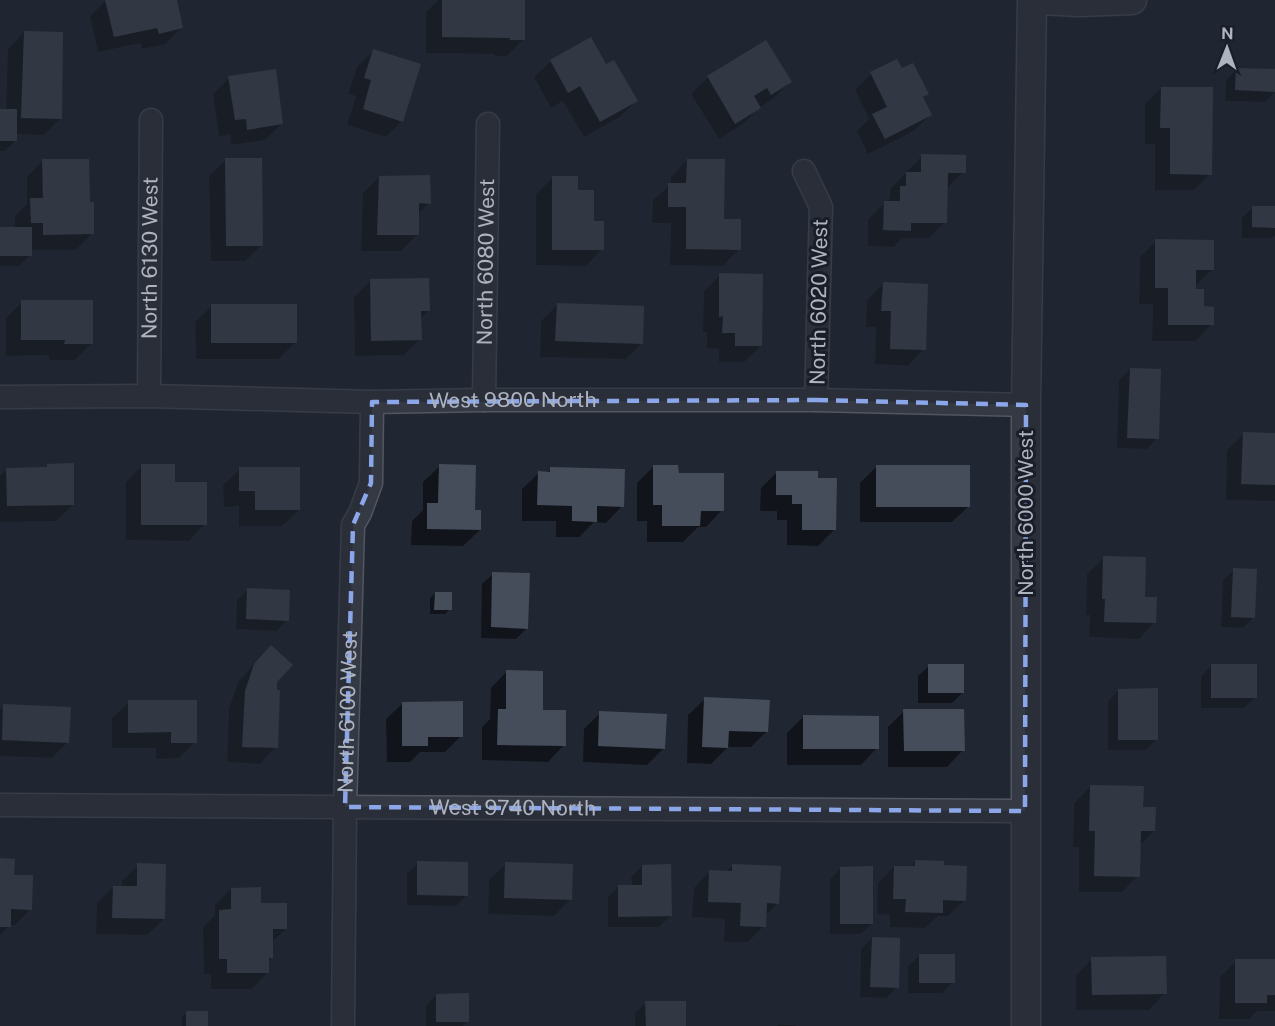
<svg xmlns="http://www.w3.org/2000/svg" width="1275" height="1026" font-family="'Public Sans',sans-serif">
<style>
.shadow{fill:#0007}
.building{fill:#454c5a}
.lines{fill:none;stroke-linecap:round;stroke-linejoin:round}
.minor-casing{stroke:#525661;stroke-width:25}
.tertiary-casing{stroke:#525661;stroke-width:31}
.minor{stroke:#343943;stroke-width:22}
.tertiary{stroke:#343943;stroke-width:28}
.marked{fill:none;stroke:#8ba6e9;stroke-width:4.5;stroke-dasharray:12 8;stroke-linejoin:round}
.labels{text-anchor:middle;stroke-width:6;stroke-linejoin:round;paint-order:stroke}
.street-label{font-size:21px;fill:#aeb3c0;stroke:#1a1e28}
</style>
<rect width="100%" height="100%" fill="#212732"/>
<path class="shadow" d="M106,0H175L181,28L165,44L142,49L141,43L98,52L90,16Z
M438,0H524L523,40L507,56H495L494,54L426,53V12Z
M24,32L60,119L44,135L16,134V140L5,151H0V111H6L8,49Z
M591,39L606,66L636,101L620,117L584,137L563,101L551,108L534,77L551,61Z
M766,42L790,82L774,98L759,108L743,124L719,139L691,94L707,78Z
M373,51L402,121L386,137L347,125L356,96L348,94L357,67Z
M1237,69L1275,70V92L1265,102L1225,101L1226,80Z
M902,70L927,94L922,99L930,115L914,131L868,154L857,131L869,119L855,90L871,74Z
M229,78L282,124L265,140L231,145L230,134L219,136L213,94Z
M1161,88L1210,174L1194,190H1155V144H1145V104Z
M922,156L964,172L946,189L945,222L929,238H902L894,247L868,246V219L890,198V189Z
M43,160L88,204L93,233L76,250H30V255L19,266H0V228H15V216L27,204V177Z
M226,160L262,245L245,261H211L209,176Z
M687,160L739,249L723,266L670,265L671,223H652L653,200L671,184V177Z
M379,177L429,203L417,215L418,234L401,251H361L363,193Z
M552,178L576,192L593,222L602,249L586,266L536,265V194Z
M1253,207L1275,208V235L1272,238H1242V218Z
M1156,241L1212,270L1195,286L1212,324L1196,341H1152L1153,304H1139L1140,257Z
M720,275L761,346L744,362H719V349L707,348V332H703L704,291Z
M370,281L428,311L420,319V339L404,355L355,356L354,297Z
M883,284L924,349L908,366L875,364L876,327H866L867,300Z
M22,302L91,344L75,360H49V355L6,356V318Z
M557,305L642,343L626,359L540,357L541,321Z
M212,306L295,343L279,359H196L195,322Z
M1130,369L1157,438L1147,449L1117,448L1119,380Z
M1244,434L1275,435V501L1226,500L1227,450Z
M47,465L73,505L56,521L0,522V476L7,469H44Z
M142,466L173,483L205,524L189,541L126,540V482Z
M440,466L474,512L480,530L463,546L411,545L412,521L423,510V482Z
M653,467L677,475L722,510L706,527H698L683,542H647V521H637V483Z
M876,467L969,506L952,522H860V483Z
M240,469L299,510L282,526H239V506L224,507L223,485Z
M551,469L622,506L606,523L594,522L579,537H556V521H522V489L539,473H547Z
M777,472L816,479L835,529L818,546L787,545V520H777V511H760L761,488Z
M1104,558L1144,599L1155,622L1139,639L1089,637L1090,615H1086L1087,574Z
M1234,570L1254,617L1243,628L1221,627L1223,580Z
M493,574L527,628L516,639L481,638L482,584Z
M248,590L287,620L277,631L236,629L237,600Z
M435,593L450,609L445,614H430V598Z
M255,663L275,682L276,747L260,764L227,762L229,708L238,682Z
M1212,665L1255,697L1244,708H1201V676Z
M929,666L963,692L952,703H918V676Z
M507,671L541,712L564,745L548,762L482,760V727L490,719L491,688Z
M1119,690L1157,739L1146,750H1108V701Z
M705,699L767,731L751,747H728L711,764L687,763L688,715Z
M129,702L195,742L179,758L156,759V748H112V718Z
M403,703L461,736L445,752H420L410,762H387L386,719Z
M4,706L68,742L52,758L0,756V710Z
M904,711L963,750L947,767H888V727Z
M600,713L664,748L647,765L583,762L584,729Z
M803,717L877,748L861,765H787V733Z
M1090,787L1142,808L1154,831L1139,846L1138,876L1122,892H1079V847H1073L1074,803Z
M0,860L13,877L31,909L15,925H9L0,936Z
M916,861L942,867L965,900L948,916H938L925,928L890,927V915L877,914L878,883L894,867L909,868Z
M418,863L467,895L456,906L407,905V873Z
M506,864L571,899L554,916L488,914L489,880Z
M138,865L164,919L147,935L96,934L97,903L113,887H122V881Z
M733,865L778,903L765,916L764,926L748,942H724L725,919L692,917L694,888L710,871L726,872Z
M642,866L670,916L659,927H608V897L619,886H632L631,877Z
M841,868L872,923L861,934H830V879Z
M231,889L259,904L286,929L272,942V957L268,961V972L252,989H211V974H204L203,927L215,915V905Z
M872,938L897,987L886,998L860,997L861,949Z
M919,956L953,982L943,993H908V966Z
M1092,959L1165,993L1149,1010H1076V975Z
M1236,961H1275V1011H1257L1249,1019H1219L1220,977Z
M436,995L468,1021L463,1026H426V1006Z
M646,1003L685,1026H635V1013Z
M187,1012L207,1026H182V1017Z
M778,1025H796V1026H777Z"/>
<path class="building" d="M105,0H177L183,28L159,34L157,28L114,37Z
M442,0H525V40H510V38L442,37Z
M24,31L63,32L62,119L21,118Z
M591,37L606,64L614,60L638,101L600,122L580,86L568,93L550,60Z
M766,40L792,82L771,95L767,88L754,96L761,108L735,124L707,76Z
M373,49L421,64L403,122L363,109L371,80L364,78Z
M897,59L902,68L913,63L929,94L923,97L932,115L885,139L872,114L887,107L870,72Z
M1236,68L1275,69V92L1235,90Z
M276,69L283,124L247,130L246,119L235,120L228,76Z
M1161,87H1213L1212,175L1170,174V128H1160Z
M0,109H17V141H0Z
M921,154L966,155V173H948L947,223H911V231L883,230L884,201H900V186H906V172H921Z
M225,158H262L263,246H226Z
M42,159H89L90,202H94V234L43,235V223H31L30,198H43Z
M687,159H725L724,219H741V250L686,249V207H668V183H686Z
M430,175L431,204L419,203V235H377L379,176Z
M552,176H578V190H594V221H604V250H552Z
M1252,206H1275V228L1252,227Z
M0,227H32V256H0Z
M1155,239L1214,240V270H1196V289H1204V306L1214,307V325H1168V288H1155Z
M719,273L763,274L762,346H735V333H722L723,316L719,317Z
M429,278L430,311H421L422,340L371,341L370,279Z
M883,282L928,284L926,350L890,349L891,311H881Z
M21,300H93V344H64L65,340H21Z
M557,303L644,306L643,344L555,341Z
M211,304H297V343H211Z
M1130,368L1161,369L1159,439L1127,438Z
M1243,432L1275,433V485L1241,484Z
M74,463V505L7,506L6,468L47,467V464Z
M141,464H175V482H207V525H141Z
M439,464L476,465L475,510H481V530L427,529V503H438Z
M653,465H678L679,473H724V511H701L700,526H662V505H653Z
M876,465H970V507H876Z
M239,467H300V510H255V491H239Z
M550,467L625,469L624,507L597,506V522L572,521V506L537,505L538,471L550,472Z
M776,471H818V478H837L836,530H802V504H792V495H776Z
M1103,556L1146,557L1145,597H1157L1156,623L1104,622L1105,599H1102Z
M1233,568L1257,569L1255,618L1231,617Z
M492,572L530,573L528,629L491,627Z
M247,588L290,590L289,621L246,619Z
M435,592H452V610H434Z
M271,645L293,665L277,682V690H280L278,748L242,747L245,691L254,664Z
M928,664H964V693H928Z
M1211,664H1257V698H1211Z
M506,670L543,671V710H566V746L497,745L498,709H506Z
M1158,688V740H1118V689Z
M704,697L770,700L768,732L729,731L728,748L702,747Z
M128,700H197V743H171V732L128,733Z
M463,701V737H428V746H402V702Z
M3,704L71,707L69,743L2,740Z
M903,709H964L965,751H904Z
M599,711L667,714L665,749L598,746Z
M803,715L879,716V749H803Z
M1090,785L1144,786L1143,807H1156L1155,831H1141L1140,877L1094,876L1095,831H1089Z
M0,858L15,859L14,875H33L32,910L11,909V927H0Z
M915,860L944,861V865L967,866L966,901L943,900V913L905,912L906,899H893L894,866H915Z
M417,861L468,862V896L417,895Z
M505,862L573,864L572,900L504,898Z
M137,863L166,864L165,919L112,918L113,886H137Z
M671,864L672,916L618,917V885H642V865Z
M732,864L781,866L779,904L767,903L766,927L740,926L741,903L708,902L709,870L732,871Z
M873,866V924H840V867Z
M261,887V903H287V929H273V958H269V973H227V959H219V910L231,909V888Z
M872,937L900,938L899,988L870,987Z
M919,954H955V983H919Z
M1166,956L1167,994L1092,995L1091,957Z
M1235,959H1275V995H1267V1003H1235Z
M469,993V1022H436V994Z
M645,1001H686V1026H646Z
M186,1011H208V1026H186Z"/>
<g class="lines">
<defs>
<g id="minor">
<path d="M804,171L821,207L816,400"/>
<path id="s1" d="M149,396L151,120"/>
<path id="s2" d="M0,397L149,396L372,402L484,400H816L1026,405"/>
<path id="s3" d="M484,400L488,124"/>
<path id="s4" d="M0,805L1025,811"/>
<path id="s5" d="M343,1026L345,807L353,525L360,513L371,483L372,402"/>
</g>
<path id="tertiary" d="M1040,0L1079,2L1132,0
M1026,1026V405L1032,0"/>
</defs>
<use href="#minor" class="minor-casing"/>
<use href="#tertiary" class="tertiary-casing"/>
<use href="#minor" class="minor"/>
<use href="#tertiary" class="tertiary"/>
</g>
<path d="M0 0H1275V1026H0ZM816,400L1026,405L1025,811L345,807L353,525L371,483L372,402Z" fill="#212732" fill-opacity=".55" fill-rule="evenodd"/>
<path class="marked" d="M816,400L1026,405L1025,811L345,807L353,525L371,483L372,402Z"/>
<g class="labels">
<g class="street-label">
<text dy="7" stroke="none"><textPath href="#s1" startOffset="138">North 6130 West</textPath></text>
<text dy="7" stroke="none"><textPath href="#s3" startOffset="138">North 6080 West</textPath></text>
<text transform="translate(819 302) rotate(-89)" y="7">North 6020 West</text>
<text dy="7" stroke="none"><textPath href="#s2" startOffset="513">West 9800 North</textPath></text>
<text transform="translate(1026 513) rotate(-90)" y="7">North 6000 West</text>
<text dy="7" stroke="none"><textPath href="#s5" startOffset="314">North 6100 West</textPath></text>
<text dy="7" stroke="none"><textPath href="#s4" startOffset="513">West 9740 North</textPath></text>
</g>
</g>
<g transform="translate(1227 48) rotate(1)" stroke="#1a1e28" stroke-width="4.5" paint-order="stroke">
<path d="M0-4.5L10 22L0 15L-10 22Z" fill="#aeb3c0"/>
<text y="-9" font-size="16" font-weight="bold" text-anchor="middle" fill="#aeb3c0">N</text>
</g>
</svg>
